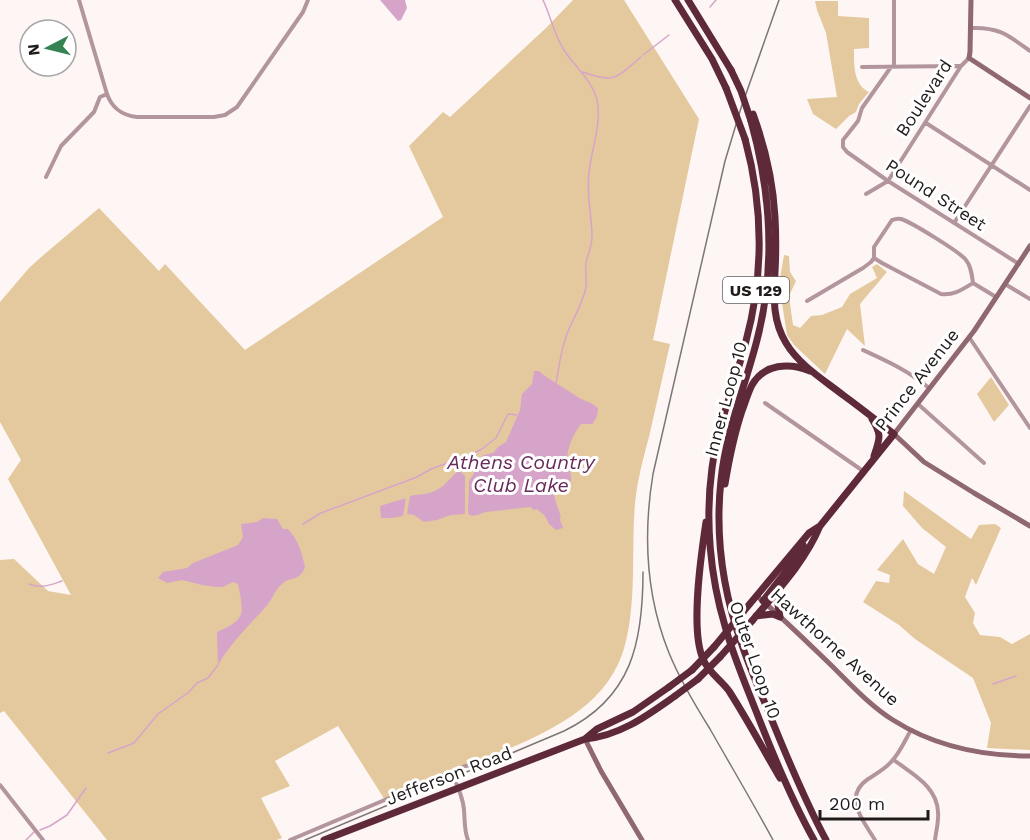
<svg xmlns="http://www.w3.org/2000/svg" width="1030" height="840" font-family="'Work Sans',sans-serif">
<style>
.green{fill:#e5c99e}
.water{fill:#d7a4c9}
.lines{fill:none;stroke-linecap:round;stroke-linejoin:round}
.stream{stroke:#d7a4c9;stroke-width:1.5}
.street{stroke:#b3969d;stroke-width:4}
.secondary{stroke:#8f6872;stroke-width:5}
.highway{stroke:#5e2a3a;stroke-width:7}
.rail{stroke:#7c7676;stroke-width:1.5}
.highway-bridge{stroke:#5e2a3a;stroke-width:7}
.labels{text-anchor:middle;stroke-width:6;stroke-linejoin:round;paint-order:stroke}
.shield{fill:#fff;stroke:#635f5f;stroke-width:1.5}
.shield-label{font-size:16px;font-weight:bold;fill:#201b1b}
.street-label{font-size:18px;fill:#201b1b;stroke:#fff}
.water-label{font-size:20px;font-style:italic;fill:#672a59;stroke:#fff}
</style>
<rect width="100%" height="100%" fill="#fef6f5"/>
<path class="green" d="M573,0H624L699,119L653,340L670,344C663,375 656,406 649,437C643,459 637,482 635,504C631,551 637,600 625,645C607,715 529,740 469,765C442,777 414,791 385,800L338,726L275,761L290,786L261,798L282,838L277,840H107L4,711L0,713V560L14,559L48,591L71,595L8,479L21,460L0,422V302L29,268L40,258L99,208L159,271L165,264L245,350L443,217L409,146L443,112L450,117L546,28Z
M815,1H838V16L869,18V48L854,49C854,64 853,84 869,92L859,104L856,112L849,116L836,129L813,114L807,99L837,97L826,33L817,10Z
M784,255L789,256L790,272L796,281L789,296L793,325L800,328L811,316L822,315L842,307L850,294L877,278L872,267L877,264L887,272L860,304L865,346L847,329L825,374L794,345L787,335L779,284Z
M991,377L1009,405L994,422L977,394Z
M904,491L971,539L979,525L995,524L1001,528L976,585L972,578L965,597L975,613L973,623L980,635L1000,637L1012,644L1030,634V750L987,748L991,723L973,678L915,639L899,625L863,602L876,581L889,583L890,575L877,570L903,539L918,564L934,574L946,547L922,528L903,506Z"/>
<path class="water" d="M380,0H405L407,8L401,20L398,21Z
M534,371H539L545,376L581,399L591,403L598,408C598,414 596,420 592,424H581C573,435 565,451 568,465C570,472 573,476 570,484L563,488L557,484L554,485C551,493 559,508 561,518H560C560,522 562,524 563,528L556,530L549,524L545,516L537,509L534,510L530,507L486,512C479,514 476,517 469,515L468,512L469,481L474,473L477,463L483,455L493,453L498,447L506,442L520,410L522,394L532,384Z
M457,472H461L465,476V514L451,515L437,520L424,522L414,515L407,514L410,496C416,494 423,495 429,493C442,490 448,480 457,472Z
M406,498L403,516L392,518H381L380,506Z
M263,518L277,519L283,529H288C298,539 302,553 305,567C299,583 291,575 281,585C275,590 273,598 268,604C251,624 231,642 218,665L217,632C246,619 244,615 238,584L233,582L223,587H216L202,585L182,580L167,583L158,578L163,572L187,568L193,563L238,545L243,537L241,524L257,522Z"/>
<g class="lines">
<path class="stream" d="M543,0C551,17 554,35 564,50C575,67 592,80 597,100C602,124 591,150 589,173C586,194 592,216 592,237C592,247 587,255 586,264C585,271 587,279 586,287C583,304 573,318 567,334C561,349 559,367 556,383
M710,7L716,0
M643,55L669,35
M583,72C615,84 616,78 641,57
M303,524L321,513L417,477L431,469L453,461L462,459L482,449L496,438L508,414L517,415
M29,584C42,589 50,585 62,581
M993,684L1016,676
M108,753L134,743L158,714L189,692L197,683L208,678L218,665
M40,830L50,826L67,815L86,788
M26,840L34,832"/>
<path class="street" d="M79,0L107,94C112,108 121,115 137,117H214L225,115L237,107L303,12L308,0
M894,0V67
M971,28C999,27 1008,35 1030,51
M862,67L960,66
M891,67L862,108L858,121L843,140V147L847,152L888,181L1019,264
M926,123L1030,190
M46,177L61,146L94,112L100,97L107,94
M866,194L888,181L961,66L969,58
M954,223L1030,106
M973,283C972,275 971,266 966,260C960,252 911,222 901,219C897,218 896,219 892,220L874,247V258L882,263L941,294C953,296 963,289 973,283L996,297
M1005,284L1030,299
M807,301L863,268L871,262L874,258
M969,337L1030,428
M863,350C887,361 909,371 929,388
M765,403L863,471
M918,404L984,463
M894,760C912,774 937,786 938,812C939,821 936,831 935,840
M451,772C457,784 463,797 464,810C465,821 464,830 468,840
M0,785L43,840
M290,840L465,766L475,765
M875,840C863,820 842,797 868,779C876,774 885,769 891,762C900,753 905,740 911,730"/>
<path class="secondary" d="M971,0L970,52L969,58L1030,98
M1030,246L974,331L894,434L924,462L974,493L1030,526
M757,596C784,619 809,644 834,668C853,687 871,706 893,720C934,746 982,756 1030,756
M585,739L601,771L642,840"/>
<path class="highway" d="M675,0L712,59L726,88
M688,0L731,70
M751,121C771,193 776,267 757,340C745,387 726,431 721,480C715,535 723,592 742,645C749,666 758,687 767,708C785,753 803,797 826,840
M745,139C763,205 764,274 746,341C735,384 718,424 712,468C705,520 710,576 725,626C733,655 745,683 756,711C773,755 791,799 814,840
M872,419C882,435 880,438 874,456
M725,484C729,460 734,435 742,411C745,403 748,393 752,385C764,364 789,362 810,371
M706,522C701,555 690,630 703,659C708,672 721,680 729,691C747,719 763,749 780,778
M763,601L788,569L803,545
M743,612L809,533L820,526
M756,616L773,614L780,617L776,593
M752,621C777,591 805,562 820,526L894,434C877,421 861,408 843,395C824,380 799,365 786,343C772,320 774,297 775,272C776,253 776,235 775,217C773,181 765,147 753,114
M692,670L714,647
M698,679L720,657
M585,739L597,729L633,712L669,687
M324,840L585,739C620,736 648,715 675,696"/>
<path class="rail" d="M305,840L564,731C632,698 643,642 643,572
M773,840C753,803 731,766 710,729C695,705 680,680 669,653C646,596 643,535 653,474L725,161L741,108L779,0"/>
<path class="highway-bridge" d="M731,70L741,91L751,121
M726,88L745,139
M714,647L743,612
M720,657L752,621
M669,687L692,670
M675,696L698,679"/>
</g>
<g class="labels">
<rect class="shield" x="723" y="277" width="66" height="26" rx="4.5"/>
<g class="shield-label">
<text x="756" y="296">US 129</text>
</g>
<g class="street-label">
<text transform="translate(924 98) rotate(-57)" y="6">Boulevard</text>
<text transform="translate(936 195) rotate(33)" y="6">Pound Street</text>
<text transform="translate(917 380) rotate(-52)" y="6">Prince Avenue</text>
<text transform="translate(726 399) rotate(-75)" y="6">Inner Loop 10</text>
<text transform="translate(835 647) rotate(42)" y="6">Hawthorne Avenue</text>
<text transform="translate(755 660) rotate(71)" y="6">Outer Loop 10</text>
<text transform="translate(449 776) rotate(-21)" y="6">Jefferson Road</text>
</g>
<g class="water-label">
<text x="521" y="469">Athens Country<tspan x="521" dy="23">Club Lake</tspan></text>
</g>
</g>
<g transform="translate(48 48) rotate(263)"><circle r="28" fill="#ffffff" stroke="#a6a4a4" stroke-width="1.5"/>
<path d="M0-4.5L10 22L0 15L-10 22Z" fill="#358352"/>
<text y="-9" font-size="16" font-weight="bold" text-anchor="middle" fill="#201b1b">N</text>
</g>
<path d="M820 810v9h108v-9" fill="none" stroke="#201b1b" stroke-width="3"/>
<text x="829" y="810" font-size="18" fill="#201b1b" stroke="#ffffff" stroke-width="4.5" paint-order="stroke">200 m</text>
</svg>
